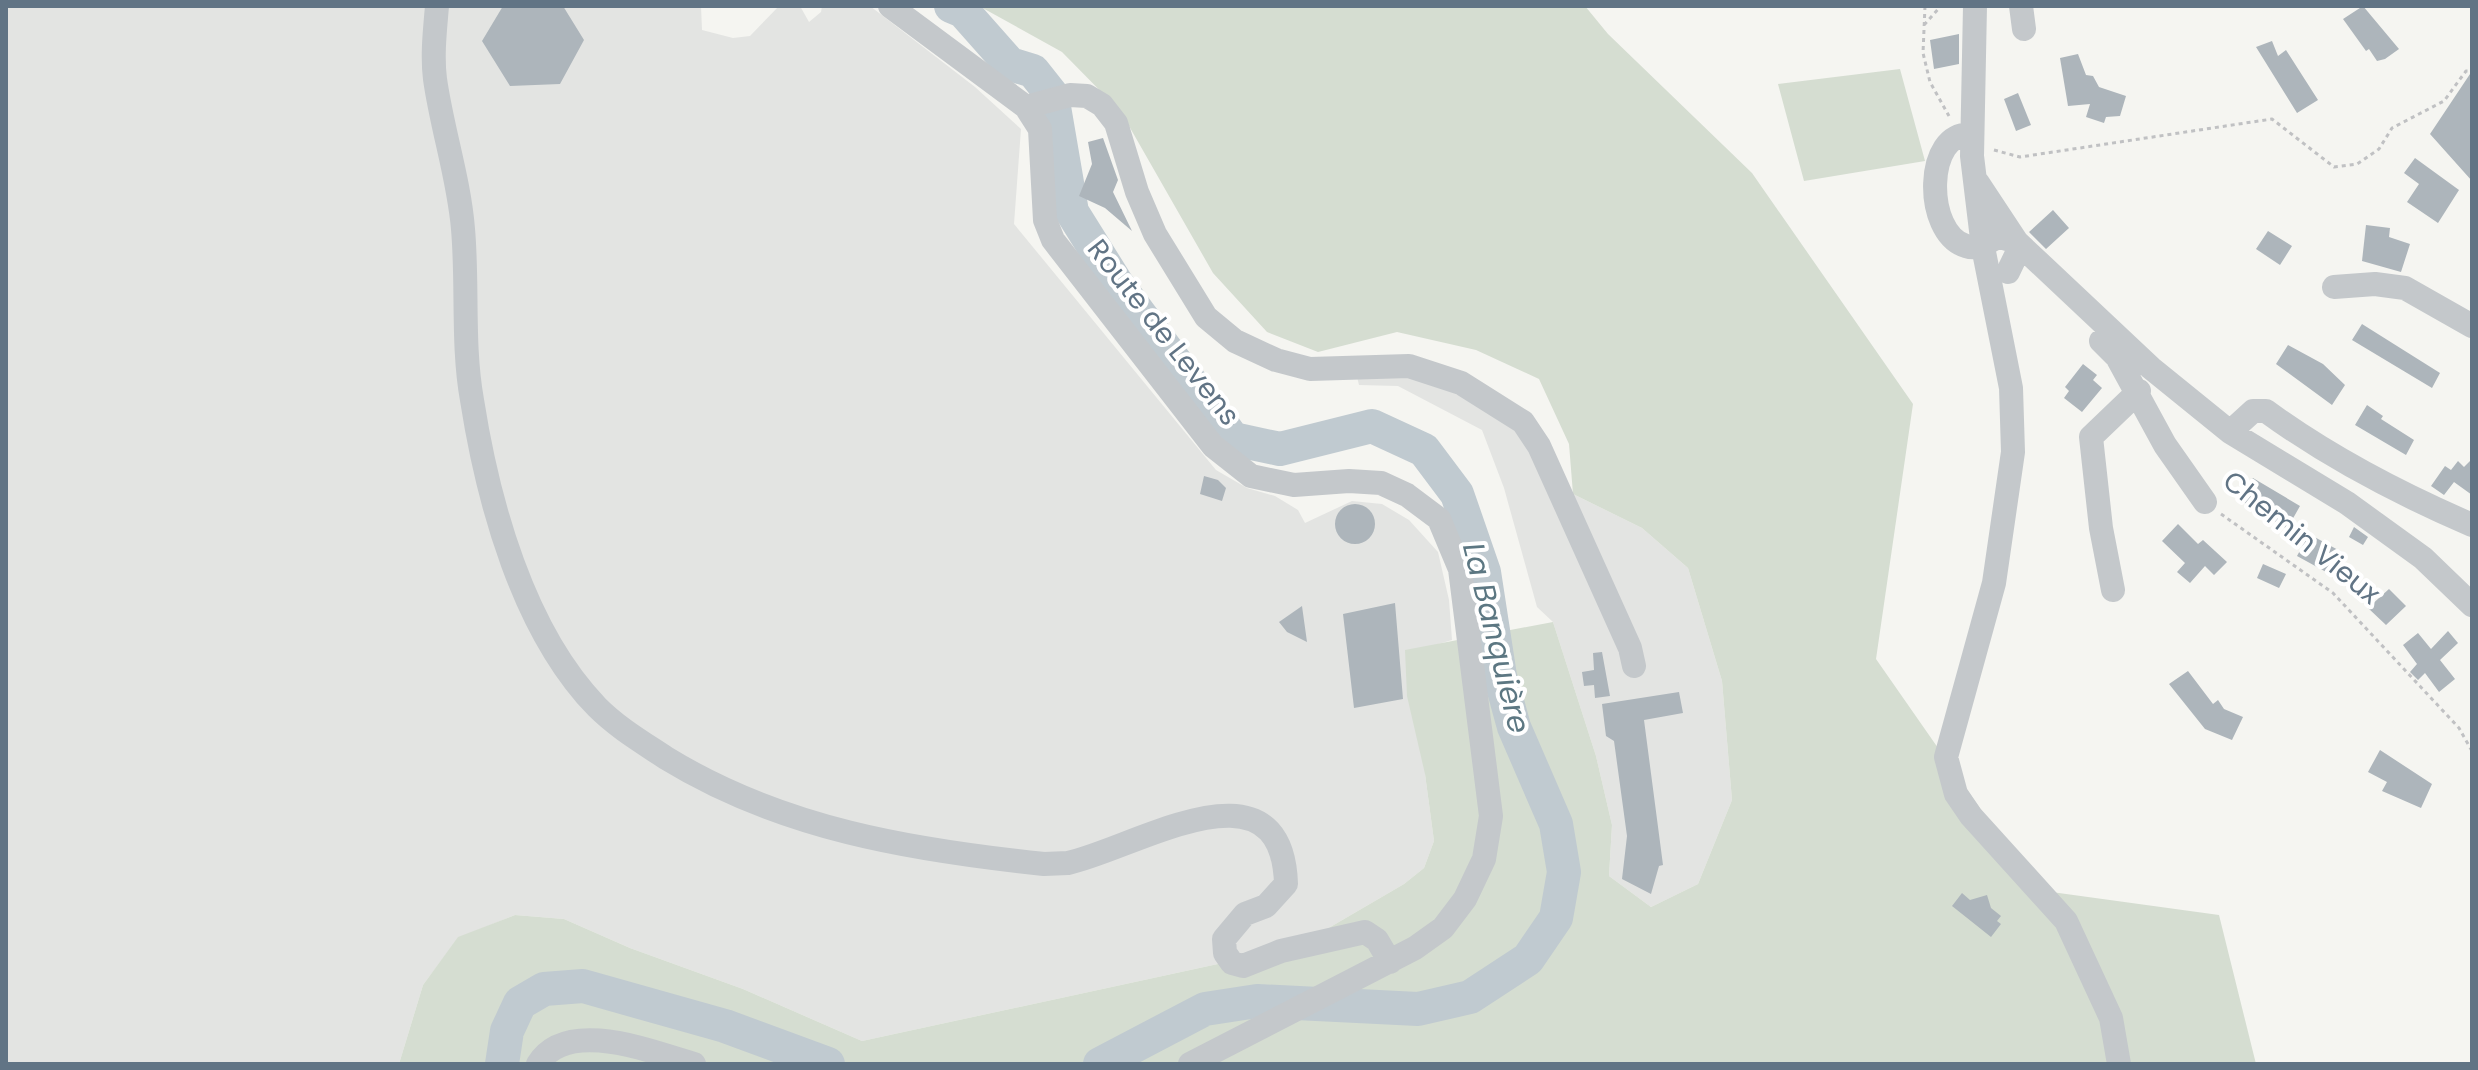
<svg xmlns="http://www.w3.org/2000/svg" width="2478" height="1070" font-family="Poppins,sans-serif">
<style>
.built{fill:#e3e4e2}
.green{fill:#d5ddd1}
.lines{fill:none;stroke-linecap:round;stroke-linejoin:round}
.river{stroke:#c0cad0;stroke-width:34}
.building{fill:#adb5bb}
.path{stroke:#c0c1c3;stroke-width:3;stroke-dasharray:4 4;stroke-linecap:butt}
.minor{stroke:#c4c8cb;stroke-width:24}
.labels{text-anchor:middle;stroke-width:8;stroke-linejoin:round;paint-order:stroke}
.street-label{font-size:28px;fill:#617485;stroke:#fff}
.water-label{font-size:30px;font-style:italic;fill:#5c7782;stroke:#fff}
</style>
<rect width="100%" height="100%" fill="#f5f5f1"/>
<path class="built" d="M6,6H701L702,30L733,38L750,36L779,6H800L809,22L821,12L822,6H870L975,87L1021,129L1014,224L1216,470L1247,488L1275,496L1298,510L1305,523L1352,501L1382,504L1409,520L1438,552L1449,600L1452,640L1425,648V774L1434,841L1424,868L1404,884L1296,947L862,1041L743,989L630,948L564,919L515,915L458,938L423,985L399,1064H6Z
M1353,360L1483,387L1573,494L1642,528L1688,568L1722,681L1732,800L1698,884L1651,907L1609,876L1612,825L1596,756L1553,622L1537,607L1504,488L1482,430L1398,386L1359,385Z"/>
<path class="green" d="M979,6H1585L1608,34L1752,173L1913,404L1876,659L2037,890L2219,915L2256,1064H399L423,985L458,937L515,915L564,919L630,948L743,989L862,1041L1296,947L1404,884L1424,868L1434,841L1425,774L1407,696L1405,650L1553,622L1596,756L1612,825L1609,876L1651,907L1698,884L1732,800L1722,681L1688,568L1642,528L1573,494L1569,444L1539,379L1476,350L1397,332L1318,352L1267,332L1213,273L1121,112L1062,52Z
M1900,69L1925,161L1804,181L1778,84Z"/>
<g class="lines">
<path class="river" d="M951,6L963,11L1010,64L1033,71L1052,95L1072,212L1117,284L1233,439L1280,449L1372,426L1424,450L1457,494L1484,572L1500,676L1514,727L1556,824L1564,872L1556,918L1528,959L1470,997L1418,1009L1257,1001L1205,1009L1100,1064
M502,1064L507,1031L520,1003L544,989L583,986L725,1026L828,1064"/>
</g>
<path class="building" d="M503,6H563L584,40L560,84L510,86L482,41Z
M2363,6L2399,49L2385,59L2377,61L2369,49L2366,51L2343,19Z
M1959,34V64L1934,69L1930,40Z
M2272,41L2278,56L2286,50L2318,100L2297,113L2256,47Z
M2078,54L2086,75L2093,76L2099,87L2126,96L2120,116L2106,117L2104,123L2086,117L2090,104L2068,106L2060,58Z
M2472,71V181L2430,134Z
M2018,93L2031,125L2016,131L2004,99Z
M1103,138L1118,180L1113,192L1132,231L1105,208L1079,196L1092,164L1088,142Z
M2415,158L2459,190L2438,223L2407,202L2419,184L2404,173Z
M2053,210L2069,228L2046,249L2029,232Z
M2366,225L2390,228L2389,237L2410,244L2401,272L2362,261Z
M2268,231L2292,246L2280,265L2256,249Z
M2362,324L2440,373L2432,388L2352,340Z
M2288,345L2323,364L2345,385L2332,405L2276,364Z
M2083,364L2097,375L2093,380L2102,388L2082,412L2064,398L2069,391L2065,387Z
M2367,405L2383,416L2381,419L2414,440L2406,455L2355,425Z
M2472,459V495L2454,482L2444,495L2431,486L2445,466L2451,470L2458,461L2464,467Z
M1204,476L1218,480L1226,488L1222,501L1200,494Z
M2253,478L2300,506L2287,529L2243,502L2247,496L2243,493Z
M1335 524a20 20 0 1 1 40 0a20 20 0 1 1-40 0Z
M2178,524L2198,544L2203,540L2227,562L2214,575L2205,566L2190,583L2177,572L2185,563L2162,541Z
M2354,527L2368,537L2363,545L2349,537Z
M2309,534L2340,551L2328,573L2297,556Z
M2263,564L2286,574L2279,588L2257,578Z
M2389,589L2406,606L2386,625L2368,608Z
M1395,603L1403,699L1354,708L1343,614Z
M1302,606L1307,642L1287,632L1279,622Z
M2448,631L2458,643L2440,660L2455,679L2439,692L2425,673L2418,680L2410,672L2417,664L2403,645L2418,633L2431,649Z
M1602,652L1610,696L1595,698L1594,685L1584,686L1582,672L1594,670L1593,653Z
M2188,671L2213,704L2218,700L2224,709L2243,717L2232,740L2205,729L2169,684Z
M1679,692L1683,713L1644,720L1663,865L1659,866L1651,894L1622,879L1627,836L1614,741L1606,736L1602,704Z
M2380,750L2432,784L2421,808L2382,791L2387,782L2368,772Z
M1962,893L1970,900L1987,895L1991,908L2001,916L1997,921L2001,924L1991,937L1952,906Z"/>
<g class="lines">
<path class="path" d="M1925,6L1923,53L1930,82L1949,116
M1924,25L1941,6
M1994,150L2020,157L2272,119L2334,167L2357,164L2379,149L2392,128L2444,101L2466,71H2472
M2221,514L2333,593L2459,728L2472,751"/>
<path class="minor" d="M437,6C435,30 432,55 435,79C442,129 459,179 463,229C468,286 462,344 472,400C488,502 523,631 597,707C618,728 642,742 666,758C782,829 911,850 1044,864L1068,863C1136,848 1282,753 1286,884L1266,906L1245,914L1224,939L1225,953L1232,963L1243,966L1281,951L1365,932L1377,940L1390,962
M890,6L1026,107L1040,129L1045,220L1053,240L1213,446L1251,476L1294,485L1349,481L1381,483L1407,495L1439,519L1460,569L1491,816L1484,859L1465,899L1443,928L1415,948L1190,1064
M1975,6L1972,156L1983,247L2011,388L2013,452L1994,583L1946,757L1956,794L1971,816L2066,921L2111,1018L2119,1064
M2021,6L2024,29
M1026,107L1070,95L1087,96L1102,105L1116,123L1137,192L1155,234L1206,317L1235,341L1276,360L1310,369L1409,366L1461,383L1523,422L1539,446L1630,648L1634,666
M1971,135C1925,129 1923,233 1966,246C1981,251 1987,240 2000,237L2017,242L2151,368L2230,432L2347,503L2423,558L2472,605
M1978,183L2017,242L2019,249L2008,272
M2334,287L2375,284L2405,288L2472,326
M2101,341L2117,357L2165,445L2205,502
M2230,432L2253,411H2266C2329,457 2400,494 2472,525
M2113,590L2101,528L2091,437L2139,391
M538,1064C567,1017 652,1052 694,1064"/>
</g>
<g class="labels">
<g class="street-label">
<text transform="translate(1164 332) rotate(52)" y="10">Route de Levens</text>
<text transform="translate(2302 537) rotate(39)" y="10">Chemin Vieux</text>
</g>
<g class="water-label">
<text transform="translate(1496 638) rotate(76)" y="10">La Banquière</text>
</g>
</g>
<rect width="2478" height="1070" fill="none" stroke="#617485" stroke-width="16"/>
</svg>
